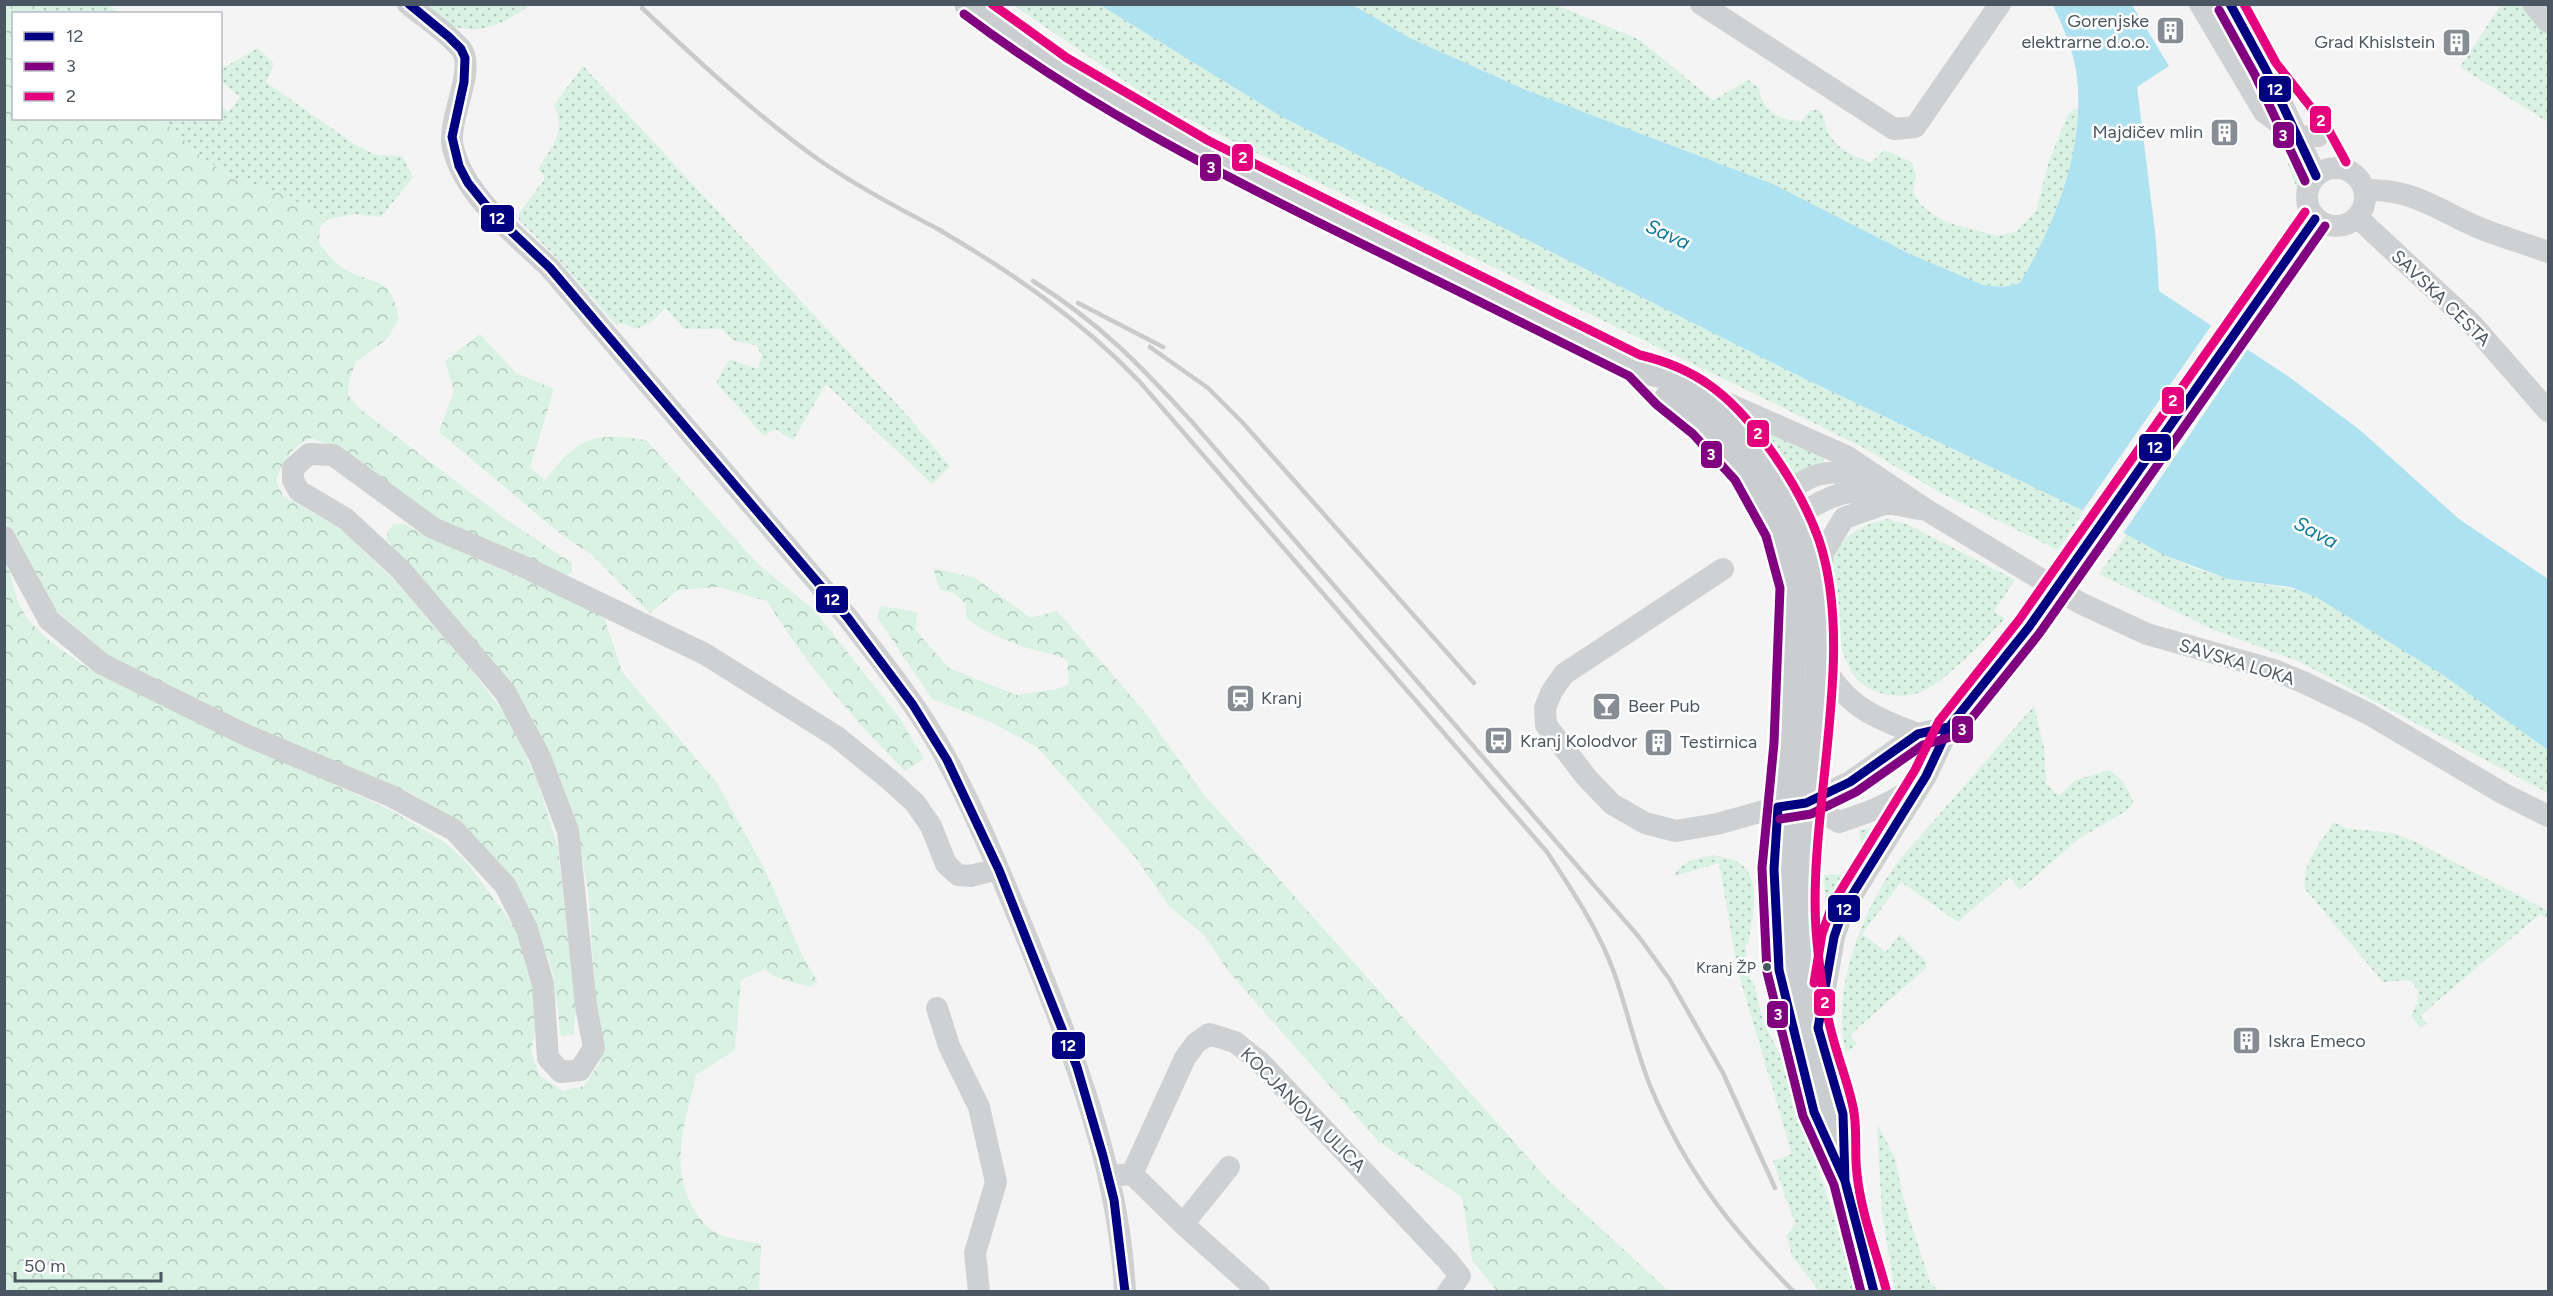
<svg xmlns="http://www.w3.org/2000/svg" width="2553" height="1296" font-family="Figtree,sans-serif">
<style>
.grass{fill:url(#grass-dots)}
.forest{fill:url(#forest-crowns)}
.water{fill:#aee2f0}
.pier{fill:#f4f4f4}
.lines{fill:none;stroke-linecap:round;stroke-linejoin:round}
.street{stroke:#ced0d2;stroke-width:22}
.primary{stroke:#caced1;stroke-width:33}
.rail{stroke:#c9cacc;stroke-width:4.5}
.street-bridge{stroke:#ced0d2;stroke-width:22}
.bus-1-casing{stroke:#fff;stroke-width:14}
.bus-2-casing{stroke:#fff;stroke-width:14}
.bus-3-casing{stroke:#fff;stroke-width:14}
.bus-1{stroke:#000080;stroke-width:9}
.bus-2{stroke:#800080;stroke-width:9}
.bus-3{stroke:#e5007d;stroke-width:9}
.bus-dot{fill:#4a5661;stroke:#fff;stroke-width:2}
.labels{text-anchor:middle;stroke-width:5;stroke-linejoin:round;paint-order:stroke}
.bus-label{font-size:16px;fill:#4a5661;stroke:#fff;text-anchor:end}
.poi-label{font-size:18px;fill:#4a5661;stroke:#fff;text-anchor:start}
.street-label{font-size:18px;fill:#4a5661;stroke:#fff}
.water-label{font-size:20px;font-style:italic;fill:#0c7c9b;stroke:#fff}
.line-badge{stroke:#fff;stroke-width:2}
.badge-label{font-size:16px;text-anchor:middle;font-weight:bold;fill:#fff}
</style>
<defs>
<pattern id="grass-dots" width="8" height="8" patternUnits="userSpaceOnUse" patternTransform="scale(1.5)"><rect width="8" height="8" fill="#d9f2e3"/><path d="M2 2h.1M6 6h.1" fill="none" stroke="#b2c7bb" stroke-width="1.8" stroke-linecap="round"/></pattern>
<pattern id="forest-crowns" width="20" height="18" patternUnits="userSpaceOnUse" patternTransform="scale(1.5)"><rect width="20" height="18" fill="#d9f2e3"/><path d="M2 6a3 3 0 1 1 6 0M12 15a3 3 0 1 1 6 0" fill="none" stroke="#b2c7bb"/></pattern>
</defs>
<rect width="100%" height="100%" fill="#f4f4f4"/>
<path class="grass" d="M431,4H526L528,6C507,23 479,35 452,26C444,23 435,15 428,10Z
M37,5H107L119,13H44Z
M1013,5H1100L1282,117L1805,379L2084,511L2058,550L1943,494L1862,447L1802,417L1163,107Z
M1353,5H1556L1640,40L1713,100L1748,80L1759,88C1761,111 1780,121 1802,121L1811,110H1819C1825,115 1824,120 1826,127C1834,149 1852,155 1871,163L1884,150L1912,162L1916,175L1913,192L1921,205L1934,215L1949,223L1998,236L2017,231L2036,211L2049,161L2067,116L2074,109L2079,110C2076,170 2050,232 2020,283L2003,287L1983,285L1910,254L1773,184L1526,90L1410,38Z
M2501,5H2524L2548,31V122L2460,67Z
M258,48L274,64L266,82L354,144L376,155L402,156L413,177L381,217L356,214L328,219L283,194L228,176L196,152L162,119L220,118L221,106L229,112L240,97L221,81V69Z
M583,66L904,412L950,466L932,484L826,384L793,440L775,429L764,436L716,383L729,359L758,369L762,356L756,345L734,341L722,329H684L665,308L652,322L636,329L622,323L616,325L560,261L519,220V213L544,180V175L538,169C552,146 567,132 554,105Z
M2280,142C2301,143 2302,174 2297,189Z
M1767,432L1824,458V462L1794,476L1765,436Z
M1888,519L1907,524L2015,580L1994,611L2005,619C1982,641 1947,682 1918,693C1901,699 1875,695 1861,683C1836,663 1821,569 1841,544C1855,528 1869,523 1888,519Z
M2127,534C2158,552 2191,570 2227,578C2257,586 2287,584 2316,597C2344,611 2371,629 2398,646C2450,679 2500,713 2548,750V793L2300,662L2214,630L2099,574Z
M2034,706L2044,748L2046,783L2058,796L2076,780L2109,770C2120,777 2130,789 2133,802L2129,809L2080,838L2020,890L2010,877L1958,922L1901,882L1862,934L1886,952L1900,934L1927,963L1925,969L1850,1035L1857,1044L1846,1053C1833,1000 1853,938 1879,891C1894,863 1917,840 1938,816C1970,779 2002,742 2034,706Z
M2334,822L2345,828L2392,833L2414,841L2548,911V919L2540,914L2420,1016L2427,1024L2421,1028L2411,1016L2417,1002L2418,990L2410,980L2383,982L2305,889C2301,863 2321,843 2334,822Z
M1878,826L1881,833L1864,859L1859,831Z
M1713,855C1720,857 1729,858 1736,861C1764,875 1752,920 1748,944L1745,945L1750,980H1753L1763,1021L1787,1069L1857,1291H1819L1792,1256L1787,1235L1795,1224L1773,1161L1792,1154L1738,972L1719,863L1674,876C1682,860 1697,859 1713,855Z
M1850,874L1834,917L1826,918L1824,875Z
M1877,1124L1895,1158L1903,1198L1930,1282L1938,1291H1895L1882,1213Z"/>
<path class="forest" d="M4,5H37L44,13L14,14V118L162,119L196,152L228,176L283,194L328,219L320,227L319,243C328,255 339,268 354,274C386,286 391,282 399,319L387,339L356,362L349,380L348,395L360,409L507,520L572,563V572L565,576L420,510L333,446L311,438C291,447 284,460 276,480L283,496L341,529L397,583L473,672L512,724L538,783L558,848L576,1011L573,1034L561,1037L553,974L533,915L514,881L473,835L413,794L240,724L108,655L56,610L38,581L20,543L5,521Z
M480,334L516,373L554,389L530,467L545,480C579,437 592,432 646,440L758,564L814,610L898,716L924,759L905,771C853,719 805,663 767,601L718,587L678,590L650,613L592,555L562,535L439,432L454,391L445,361Z
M394,524H404L444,544L563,597L590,606L605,620L622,672L717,783L764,868L803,957L818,982L810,987L775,977L764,969L741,980L735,1050L696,1075C686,1121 669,1161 692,1206C698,1217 708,1230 721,1235C733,1240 748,1241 761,1244L759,1291H5L4,556C11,572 13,591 20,606C34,634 69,655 94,672L392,811L446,843L468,864L519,933L534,990L537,1023L531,1050L539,1075L563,1091L584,1086L600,1063L588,890L576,821L559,775L528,710L387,540V532Z
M933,568L975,578L1031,618L1057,611L1143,710L1205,796L1550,1182L1669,1291H1497L1472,1260L1462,1197L1379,1142L1229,972L1204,935L1169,906L1135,857L1038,748L993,723L932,699L877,617L881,606L917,612L916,631L949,668L1016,695L1057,689L1069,684L1067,660C1055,653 1044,653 1031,649C1009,642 984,632 966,618V604L954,593L940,590Z"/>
<path class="water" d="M1100,5H1353L1410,38L1526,90L1773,184L1910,254L1983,285L2003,287L2020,283C2057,220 2087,144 2076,70C2072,47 2062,25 2053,5H2132L2169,66L2137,87L2156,240L2159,291L2292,379L2360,430L2459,519L2548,579V750L2443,675L2316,597L2290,587L2228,579L2164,555L2084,511L1805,379L1282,117Z"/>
<path class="pier" d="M2213,323L2249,347L2122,535L2081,513Z"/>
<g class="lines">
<path class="street" d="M408,4C425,18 447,32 461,49C477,69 446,121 453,148C465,197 515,234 550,268L848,618C883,663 920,709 947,760C978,817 1002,878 1027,938C1073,1052 1119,1168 1125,1292
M1701,4L1894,129L1915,127L2000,4
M2200,4L2264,112L2298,137L2318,136
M2230,4L2266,70L2316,176
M2533,4L2548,22
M2307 197a29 29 0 1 1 58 0a29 29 0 1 1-58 0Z
M2365,190C2414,188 2440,212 2482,229C2504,238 2527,244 2548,252
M2358,218L2472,324L2548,411
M1713,397L1846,456L1925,509L2080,603L2147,634L2274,670L2305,683L2369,714L2504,794L2548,816
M1776,502C1808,472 1827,468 1868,476
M1785,525C1804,510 1836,490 1861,492C1869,493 1880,500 1887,503
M4,537L49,620L102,664L248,736L391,796L454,830L505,885L527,929L543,984L548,1058L561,1072L580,1070L594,1048L586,1006L568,831L540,757L505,692L401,570L346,519L299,491L293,480V468L309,454L333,455L433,528L522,566L705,654L837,737L890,780L915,803L931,826L946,864L958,875L970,876L998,869
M1723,569L1564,674L1552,691L1545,708L1546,725L1587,778L1612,804L1645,823L1676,831L1717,824L1778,807L1806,803L1850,782L1918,734L1949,727
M1821,578L1823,553L1844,518L1887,503L1919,509
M1822,663C1846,706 1874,718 1918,734
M1806,803L1839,822C1867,813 1893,804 1916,785
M1822,1006L1834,937L1844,908L1926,776L1949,727L2029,627
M937,1008L949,1046L979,1107L996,1182L975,1253L979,1292
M1132,1174L1183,1224L1259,1292
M1110,1176L1132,1174L1185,1058L1196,1043L1209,1034L1235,1042L1259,1061L1448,1261L1460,1276L1448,1292
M1183,1224L1229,1167"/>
<path class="primary" d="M971,4C1086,96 1219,162 1351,225C1446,272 1541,318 1636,366C1647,369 1661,370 1671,375C1700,388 1726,416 1747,439C1820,517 1831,627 1817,728C1809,786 1799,846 1803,904C1806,945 1811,986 1817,1026C1822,1055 1837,1083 1843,1113C1847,1134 1845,1159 1845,1181
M1670,400L1701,425L1745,473L1767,510L1777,532L1792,587L1786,744L1774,869L1779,970L1814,1112L1845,1181L1874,1292"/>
<path class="rail" d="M642,8C698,61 756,115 819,160C858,187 901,210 942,231
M936,228C1010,271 1080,319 1139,381L1547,852C1573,892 1599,930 1615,975C1628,1013 1636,1051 1651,1088C1687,1173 1730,1227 1794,1292
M1033,281C1100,323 1140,365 1193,423L1639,937L1670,980L1723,1073L1775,1188
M1078,303L1163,347
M1150,347L1208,388L1242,422L1474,683"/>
<path class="street-bridge" d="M2029,627L2297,244"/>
<defs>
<path id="bus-1" d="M409,4L449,37L461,49L465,58L464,82L452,137L459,166L468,183L493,214L550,268L848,618L913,705L947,760L999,870L1077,1067L1103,1156L1114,1200L1125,1292
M2230,4L2266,70L2316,176
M1845,1181L1843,1114L1818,1028L1834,937L1844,908L1926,776L1949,727L2029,627L2315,219
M1874,1292L1845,1181L1814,1112L1779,970L1774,869L1778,807L1806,803L1850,782L1918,734L1949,727"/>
<path id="bus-2" d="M2219,10L2255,75L2305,181
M964,14C1083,104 1214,171 1348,237C1442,283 1535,329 1629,376L1657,405L1693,434L1735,480L1766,536L1780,588L1774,743L1762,868L1767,972L1803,1116L1834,1185L1861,1292
M1780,819L1811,814L1856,792L1923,745L1958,735L2039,634L2325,226"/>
<path id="bus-3" d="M992,4L1067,58L1209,141L1640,355C1696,368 1730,395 1764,441C1787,472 1806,503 1819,540C1857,653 1808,809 1816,930C1819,966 1823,1003 1833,1038C1839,1061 1848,1083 1853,1107C1858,1129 1854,1151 1857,1174C1861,1213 1876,1251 1886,1289
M2244,4L2276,63L2328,129L2346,162
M1814,983L1822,934L1833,903L1915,770L1939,721L2019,620L2305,212"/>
</defs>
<use href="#bus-1" class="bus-1-casing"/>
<use href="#bus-2" class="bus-2-casing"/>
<use href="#bus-3" class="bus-3-casing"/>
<use href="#bus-1" class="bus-1"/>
<use href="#bus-2" class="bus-2"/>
<use href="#bus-3" class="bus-3"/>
</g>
<defs>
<symbol id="building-square" viewBox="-11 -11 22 22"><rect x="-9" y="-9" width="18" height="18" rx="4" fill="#868d94" stroke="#fff"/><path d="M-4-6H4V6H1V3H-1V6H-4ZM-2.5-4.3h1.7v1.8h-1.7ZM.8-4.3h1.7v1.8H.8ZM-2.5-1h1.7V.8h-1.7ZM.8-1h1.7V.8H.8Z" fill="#fff"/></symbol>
<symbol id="station-square" viewBox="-11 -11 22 22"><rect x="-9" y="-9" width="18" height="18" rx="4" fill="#868d94" stroke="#fff"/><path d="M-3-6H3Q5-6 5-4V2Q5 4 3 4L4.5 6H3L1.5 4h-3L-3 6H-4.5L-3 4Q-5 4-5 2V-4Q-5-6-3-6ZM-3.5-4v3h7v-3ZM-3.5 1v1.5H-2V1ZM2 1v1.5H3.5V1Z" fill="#fff"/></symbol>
<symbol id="bar-square" viewBox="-11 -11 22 22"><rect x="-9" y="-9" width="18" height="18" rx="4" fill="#868d94" stroke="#fff"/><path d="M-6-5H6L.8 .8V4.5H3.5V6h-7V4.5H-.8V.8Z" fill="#fff"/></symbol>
<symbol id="bus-square" viewBox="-11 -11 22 22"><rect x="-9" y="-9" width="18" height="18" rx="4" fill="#868d94" stroke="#fff"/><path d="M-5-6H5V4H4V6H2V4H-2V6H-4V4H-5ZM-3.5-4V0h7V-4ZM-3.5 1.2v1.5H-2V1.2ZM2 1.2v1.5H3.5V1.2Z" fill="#fff"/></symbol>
</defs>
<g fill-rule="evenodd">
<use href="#building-square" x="2154" y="14" width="33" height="33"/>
<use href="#building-square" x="2440" y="26" width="33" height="33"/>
<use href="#building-square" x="2208" y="116" width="33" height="33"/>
<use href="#station-square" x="1224" y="682" width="33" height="33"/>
<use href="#bar-square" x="1590" y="690" width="33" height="33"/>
<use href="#bus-square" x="1482" y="724" width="33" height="33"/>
<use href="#building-square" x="1642" y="726" width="33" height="33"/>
<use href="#building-square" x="2230" y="1024" width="33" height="33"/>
</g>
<circle class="bus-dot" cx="1767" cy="967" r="5"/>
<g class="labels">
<g class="bus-label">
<text x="1756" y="973">Kranj ŽP</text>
</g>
<g class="poi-label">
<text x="2149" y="27" text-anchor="end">Gorenjske<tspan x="2149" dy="21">elektrarne d.o.o.</tspan></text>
<text x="2435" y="48" text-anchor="end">Grad Khislstein</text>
<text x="2203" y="138" text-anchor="end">Majdičev mlin</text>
<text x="1261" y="704">Kranj</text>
<text x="1628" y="712">Beer Pub</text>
<text x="1520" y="747">Kranj Kolodvor</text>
<text x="1680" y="748">Testirnica</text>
<text x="2268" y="1047">Iskra Emeco</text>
</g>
<g class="street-label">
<text transform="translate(2441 298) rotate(44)" y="6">SAVSKA CESTA</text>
<text transform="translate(2237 662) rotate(17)" y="6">SAVSKA LOKA</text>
<text transform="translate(1303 1110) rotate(45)" y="6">KOCJANOVA ULICA</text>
</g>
<g class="water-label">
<text transform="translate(1668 234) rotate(25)" y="7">Sava</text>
<text transform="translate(2316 532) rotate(28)" y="7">Sava</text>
</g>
</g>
<g class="line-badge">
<rect x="2258" y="75" width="34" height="28" rx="6" fill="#000080"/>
<rect x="2309" y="105" width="23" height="29" rx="6" fill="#e5007d"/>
<rect x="2272" y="121" width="23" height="28" rx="6" fill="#800080"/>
<rect x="1231" y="143" width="23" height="29" rx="6" fill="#e5007d"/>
<rect x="1199" y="153" width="23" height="29" rx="6" fill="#800080"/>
<rect x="480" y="204" width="35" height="29" rx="6" fill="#000080"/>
<rect x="2161" y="386" width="24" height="29" rx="6" fill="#e5007d"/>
<rect x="1746" y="419" width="24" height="29" rx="6" fill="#e5007d"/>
<rect x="2138" y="433" width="34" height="29" rx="6" fill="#000080"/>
<rect x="1700" y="440" width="23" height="29" rx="6" fill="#800080"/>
<rect x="815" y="585" width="34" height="29" rx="6" fill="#000080"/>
<rect x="1951" y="715" width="23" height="29" rx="6" fill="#800080"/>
<rect x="1827" y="894" width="34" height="29" rx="6" fill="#000080"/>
<rect x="1813" y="988" width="23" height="29" rx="6" fill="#e5007d"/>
<rect x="1766" y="1000" width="23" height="29" rx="6" fill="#800080"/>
<rect x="1051" y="1031" width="35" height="29" rx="6" fill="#000080"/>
</g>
<g class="badge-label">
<text x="2275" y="95">12</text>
<text x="2321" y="126">2</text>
<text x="2283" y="141">3</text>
<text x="1243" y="163">2</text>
<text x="1211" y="173">3</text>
<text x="497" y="224">12</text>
<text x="2173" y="406">2</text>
<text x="1758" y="439">2</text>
<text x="2155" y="453">12</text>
<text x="1711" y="460">3</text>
<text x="832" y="605">12</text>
<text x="1962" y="735">3</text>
<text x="1844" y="915">12</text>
<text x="1825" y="1008">2</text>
<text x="1778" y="1020">3</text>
<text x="1068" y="1051">12</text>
</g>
<rect width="2553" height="1296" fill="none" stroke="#4a5661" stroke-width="12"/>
<rect x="12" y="12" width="210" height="108" fill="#ffffff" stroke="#b7bbc0" stroke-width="1.5"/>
<rect x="24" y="32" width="30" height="9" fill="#000080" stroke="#b7bbc0" stroke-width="1.5"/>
<text x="66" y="42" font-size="18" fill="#4a5661">12</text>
<rect x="24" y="62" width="30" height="9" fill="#800080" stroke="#b7bbc0" stroke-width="1.5"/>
<text x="66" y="72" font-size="18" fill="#4a5661">3</text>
<rect x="24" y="92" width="30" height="9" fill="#e5007d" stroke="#b7bbc0" stroke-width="1.5"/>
<text x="66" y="102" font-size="18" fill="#4a5661">2</text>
<path d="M15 1272v9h146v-9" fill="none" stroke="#4a5661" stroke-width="3"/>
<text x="24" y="1272" font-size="18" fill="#4a5661" stroke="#ffffff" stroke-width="4.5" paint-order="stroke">50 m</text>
</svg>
